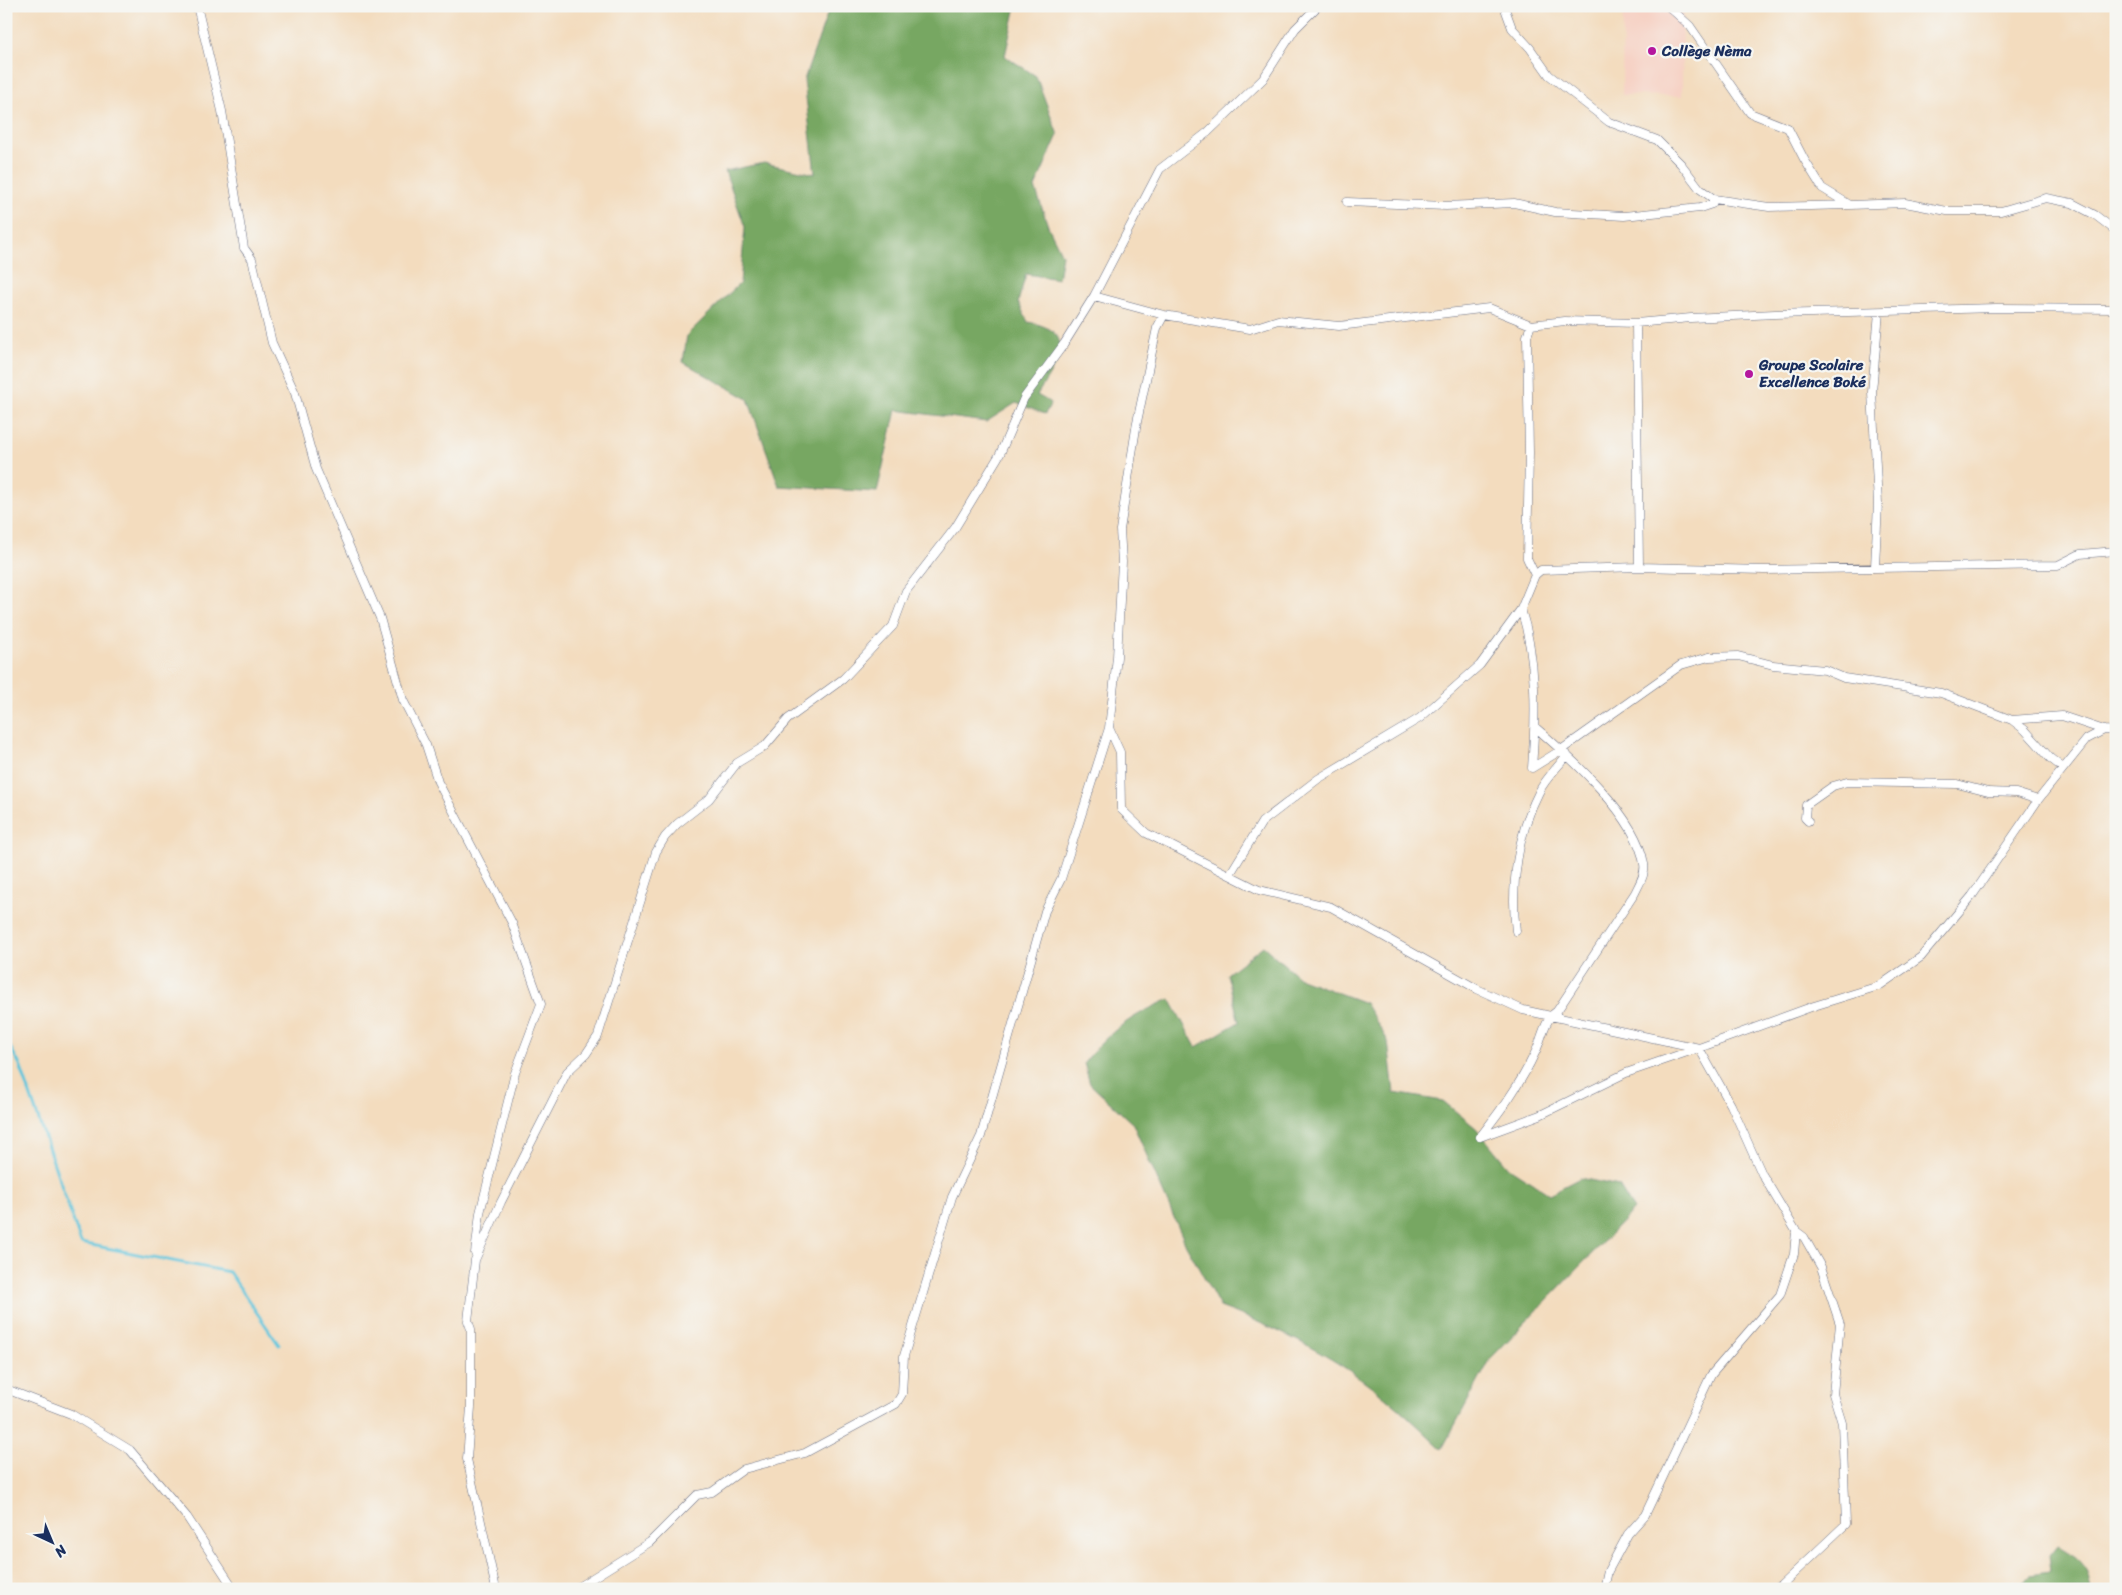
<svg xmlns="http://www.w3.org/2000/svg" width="2122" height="1595" font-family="Sriracha,sans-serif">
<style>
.built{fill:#f6d2c5}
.forest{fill:#77a762;stroke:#496b60}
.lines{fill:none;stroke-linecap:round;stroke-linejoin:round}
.stream{stroke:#5ec5dc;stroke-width:3}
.street-casing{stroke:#676c80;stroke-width:9}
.street{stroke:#fff;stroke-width:8}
.poi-dot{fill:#b5179e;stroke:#f6f6f2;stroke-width:2}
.labels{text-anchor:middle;stroke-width:4.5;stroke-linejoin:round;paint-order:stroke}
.poi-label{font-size:15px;font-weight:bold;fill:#1b2f5e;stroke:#f6f6f2;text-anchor:start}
</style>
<rect width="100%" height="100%" fill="#f6f6f2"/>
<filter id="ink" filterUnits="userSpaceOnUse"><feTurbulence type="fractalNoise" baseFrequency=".02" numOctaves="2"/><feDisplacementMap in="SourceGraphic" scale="10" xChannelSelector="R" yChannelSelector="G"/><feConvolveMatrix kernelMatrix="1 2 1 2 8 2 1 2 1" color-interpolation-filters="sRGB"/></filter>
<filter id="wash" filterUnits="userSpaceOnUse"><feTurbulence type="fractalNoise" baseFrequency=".0096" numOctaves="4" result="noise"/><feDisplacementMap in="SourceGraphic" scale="20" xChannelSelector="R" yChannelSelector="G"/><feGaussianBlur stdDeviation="1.12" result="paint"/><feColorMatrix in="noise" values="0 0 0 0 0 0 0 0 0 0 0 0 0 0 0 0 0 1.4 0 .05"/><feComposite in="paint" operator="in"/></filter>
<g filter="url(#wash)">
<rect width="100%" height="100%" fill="#f3dcbe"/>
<path class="built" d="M1623,6H1683L1682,96L1622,95Z"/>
<path class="forest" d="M830,6H1016L1005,56L1036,76L1058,135L1035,187L1048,226L1062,255L1058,279L1026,274L1018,302L1028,322C1082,332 1055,365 1037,395L1051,403L1045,414L1016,403L986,422L896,410L877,492L779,486L748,399L683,362L687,335L740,283L745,227L725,171L764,163L815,174L804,80Z
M1263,946L1301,979L1365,1003L1388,1041L1394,1093L1443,1101L1476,1128L1509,1168L1549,1194L1580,1178L1619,1186L1634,1210L1491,1358L1442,1449C1425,1433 1409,1417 1391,1402C1342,1360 1280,1329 1220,1307L1186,1245L1133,1124L1090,1084L1084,1063C1110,1030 1131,1016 1170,999L1196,1047L1239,1022L1227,974Z
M2057,1545C2081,1560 2085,1560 2091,1589H2017L2029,1575L2051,1572L2049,1555Z"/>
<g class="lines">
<path class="stream" d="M6,1040L20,1065L81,1243L229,1272L279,1345"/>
</g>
</g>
<g filter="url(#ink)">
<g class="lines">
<defs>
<path id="street" d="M197,6L222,111L244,248L252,259L272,343L295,393L316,469L380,618L403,700L426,745L438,782L512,923L541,1004L515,1073L480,1213L475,1253
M1504,6L1512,28L1530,48L1549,75L1609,122L1657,140L1681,164L1700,189L1714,199L1769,207L1848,205
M1668,6L1690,26L1750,113L1788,128L1804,159L1822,188L1850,205L1905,203L1947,211H2001L2046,198L2072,203L2095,215L2116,231
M1347,202L1446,206L1514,203L1555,212L1624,216L1700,208L1712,204L1714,199
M1094,296L1164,315L1250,329L1278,320L1339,326L1489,308L1531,325L1565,321L1636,323L1691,318L1775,314L1996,308L2116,309
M1636,323L1639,567
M1531,325L1527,336L1529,453L1527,558L1535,575
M1875,567L1878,503L1872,392L1879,312
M1521,609C1537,659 1536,716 1532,768
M2012,720L2062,716L2104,730
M1109,728L1120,752L1121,809L1146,833L1259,890L1331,907L1477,989L1523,1010L1699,1048L1814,1006L1879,986L1921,957L1972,896L2038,800L2087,739L2104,730L2116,731
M1532,768L1561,750L1681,665L1709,657L1738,656L1773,665L1825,670L1844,678L1941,693L2012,720L2025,730L2050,758L2063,768
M1808,821L1805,818L1806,805L1833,786L1847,782L1957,784L1988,792L2016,793L2038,800
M1230,874L1262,822L1318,779L1420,718L1480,665L1521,609L1535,575L1541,570L1639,567L1764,570L2058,565L2080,554L2116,551
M1516,931C1510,886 1518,833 1539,792C1545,779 1558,767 1567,755
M1480,1137L1540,1115L1626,1073L1699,1048L1731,1105L1762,1174L1796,1231L1794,1254L1780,1295L1711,1375L1645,1515L1628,1534L1608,1571L1604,1589
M1480,1137C1501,1110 1520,1085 1534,1055C1542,1041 1543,1020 1557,1011L1635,893C1639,884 1646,874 1644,864C1637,816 1571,758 1535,727
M6,1389L71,1414L130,1450L187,1517L234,1589
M496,1589L467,1459L471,1407V1329L468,1321L475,1260L501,1202L567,1072L586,1054L598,1036L656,852L665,837L677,824L709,799L737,763L765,746L788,719L843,679L893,626L906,591L955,528L1000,454L1024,398L1064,344L1094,296L1160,169L1208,132L1263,79L1295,29L1318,6
M575,1589L650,1542L697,1495L712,1492L744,1469L805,1453L896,1404L902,1394L904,1356L952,1197L981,1136L1045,911L1061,879L1109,728L1117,657L1122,562L1120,530L1137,422L1157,328L1164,315
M1777,1589L1846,1524L1842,1423L1833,1394L1840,1324L1821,1267L1804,1237L1796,1231"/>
</defs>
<use href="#street" class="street-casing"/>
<use href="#street" class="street"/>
</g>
</g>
<g class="poi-dot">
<circle cx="1652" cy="51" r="5"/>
<circle cx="1749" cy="374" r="5"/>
</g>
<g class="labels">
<g class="poi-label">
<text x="1662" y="56">Collège Nèma</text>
<text x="1759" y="370">Groupe Scolaire<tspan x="1759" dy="17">Excellence Boké</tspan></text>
</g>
</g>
<rect width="2122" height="1595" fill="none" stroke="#f6f6f2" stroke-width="25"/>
<g transform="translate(52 1542) rotate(136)" stroke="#f6f6f2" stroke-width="4" paint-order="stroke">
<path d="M0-4L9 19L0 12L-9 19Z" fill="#1b2f5e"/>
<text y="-8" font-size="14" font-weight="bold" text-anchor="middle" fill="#1b2f5e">N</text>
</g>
</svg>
